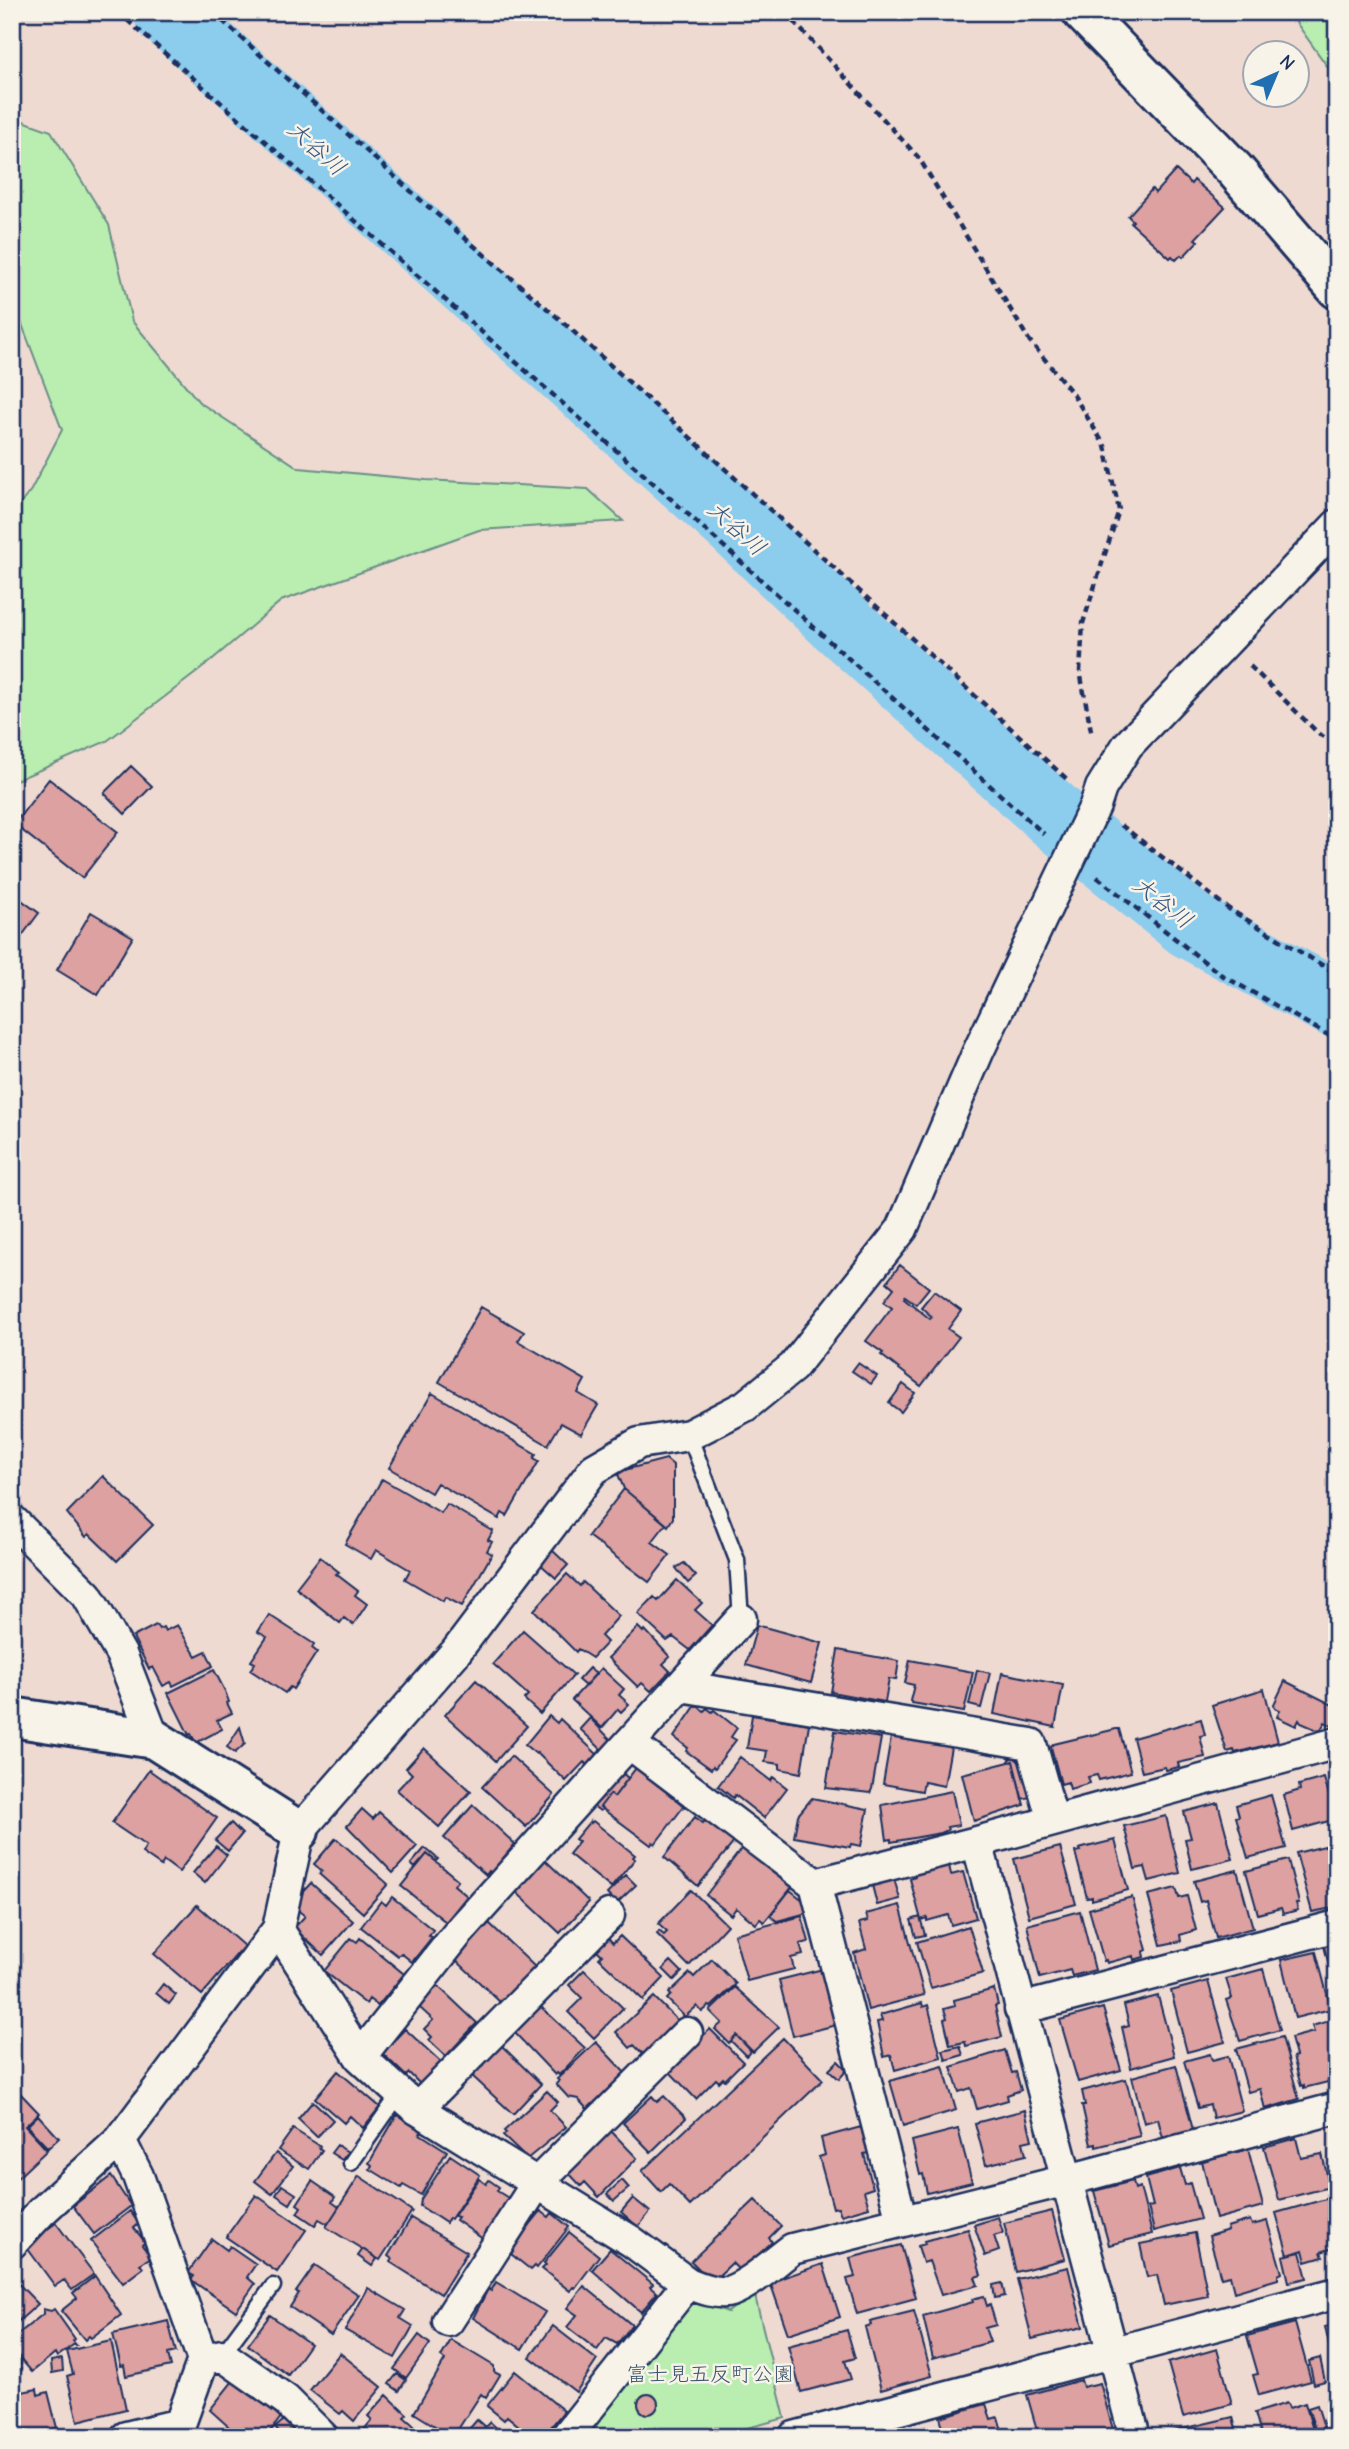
<svg xmlns="http://www.w3.org/2000/svg" width="1349" height="2449" font-family="'Comic Neue','Klee One',sans-serif">
<style>
.green{fill:#b9eeb0;stroke:#6a8e87;stroke-width:2}
.lines{fill:none;stroke-linecap:round;stroke-linejoin:round}
.river{stroke:#8ccced;stroke-width:68}
.building{fill:#dca1a0;stroke:#1b2f5e;stroke-width:2}
.lane-casing{stroke:#1b2f5e;stroke-width:19}
.street-casing{stroke:#1b2f5e;stroke-width:35}
.secondary-casing{stroke:#1b2f5e;stroke-width:44}
.path{stroke:#1b2f5e;stroke-width:4.5;stroke-dasharray:7 5;stroke-linecap:butt}
.lane{stroke:#f7f3e8;stroke-width:14}
.street{stroke:#f7f3e8;stroke-width:30}
.secondary{stroke:#f7f3e8;stroke-width:38}
.labels{text-anchor:middle;stroke-width:5;stroke-linejoin:round;paint-order:stroke}
.park-label{font-size:21px;fill:#3b556e;stroke:#f7f3e8}
.water-label{font-size:23px;font-style:italic;fill:#375682;stroke:#f7f3e8}
</style>
<rect width="100%" height="100%" fill="#efdad2"/>
<filter id="ink" filterUnits="userSpaceOnUse"><feTurbulence type="fractalNoise" baseFrequency=".0143" numOctaves="2"/><feDisplacementMap in="SourceGraphic" scale="14" xChannelSelector="R" yChannelSelector="G"/><feConvolveMatrix kernelMatrix="1 2 1 2 8 2 1 2 1" color-interpolation-filters="sRGB"/></filter>
<g filter="url(#ink)">
<path class="green" d="M1295,12H1337V80L1293,18Z
M12,117L51,131L109,225L132,321L199,402L299,468L426,480L588,489L623,521L479,530L281,601L201,669L107,741L12,782V515L31,490L62,430L12,298Z
M754,2292L785,2418L713,2437H583L692,2299L728,2312Z"/>
<g class="lines">
<path class="river" d="M167,12L737,525L837,620L1056,817L1190,925L1337,1005"/>
</g>
<path class="building" d="M1176,170L1191,184L1194,180L1225,207L1195,239L1198,241L1183,257L1181,255L1176,260L1172,256L1170,258L1131,223L1133,221L1128,216L1152,189L1155,193Z
M131,766L152,786L125,814L104,793Z
M49,779L118,832L82,878L14,824Z
M12,893L39,913L12,949Z
M91,912L133,937L98,995L57,970Z
M900,1265L929,1288L916,1304L905,1296L904,1298L930,1319L932,1317L921,1307L934,1291L961,1311L948,1329L959,1337L921,1386L881,1355L883,1353L866,1341L892,1307L884,1301L894,1288L887,1282Z
M481,1307L524,1332L518,1341L585,1380L578,1393L598,1405L581,1434L561,1423L548,1445L439,1382Z
M858,1363L877,1376L871,1384L852,1371Z
M903,1384L915,1393L901,1412L889,1403Z
M432,1393L536,1454L534,1458L539,1461L507,1516L502,1513L499,1519L437,1483L431,1493L389,1468Z
M666,1459L673,1465V1518L668,1526L624,1489L617,1472Z
M103,1476L153,1525L117,1561L89,1534L86,1537L67,1513Z
M382,1479L441,1513L447,1504L493,1531L488,1540L492,1542L487,1551L492,1554L462,1606L445,1597L443,1601L405,1579L410,1570L376,1550L371,1559L345,1544Z
M624,1489L666,1524L652,1542L670,1555L649,1582L588,1536Z
M552,1550L568,1565L556,1578L539,1563Z
M320,1557L339,1572L336,1574L358,1591L355,1595L367,1604L353,1625L344,1618L340,1623L296,1588Z
M684,1563L696,1576L688,1583L676,1568Z
M567,1574L580,1586L583,1582L619,1616L601,1636L607,1642L592,1658L578,1649L576,1652L534,1610Z
M677,1580L702,1603L695,1610L712,1625L690,1650L673,1637L667,1641L638,1614L654,1597L658,1601Z
M269,1615L314,1644L312,1648L317,1652L293,1689L290,1687L285,1693L250,1670L255,1663L251,1661L267,1637L258,1632Z
M156,1625L159,1629L163,1627L165,1631L177,1625L196,1656L206,1651L213,1666L173,1686L171,1682L163,1686L153,1667L149,1669L133,1637Z
M757,1625L822,1643L811,1683L746,1665Z
M638,1627L643,1632L645,1630L670,1657L663,1664L670,1671L651,1691L642,1683L638,1687L608,1658Z
M523,1630L574,1675L540,1714L524,1699L528,1695L493,1664Z
M838,1650L899,1661L896,1680L889,1679L885,1702L831,1692Z
M910,1660L973,1672L964,1712L912,1703L910,1701L914,1685L905,1683Z
M589,1668L596,1674L585,1686L578,1680Z
M601,1668L624,1689L619,1695L629,1704L621,1712L618,1709L602,1728L572,1700Z
M214,1670L225,1691L229,1702L227,1703L232,1713L217,1720L222,1729L196,1743L191,1734L189,1735L168,1693Z
M977,1670L990,1673L981,1708L969,1705Z
M1002,1673L1063,1685L1055,1727L994,1714Z
M476,1680L527,1726L496,1761L445,1715Z
M1285,1681L1337,1707V1722L1334,1727L1325,1722L1320,1731L1301,1723L1299,1720L1296,1726L1277,1717L1280,1710L1275,1708L1274,1704Z
M1264,1689L1278,1742L1235,1753L1234,1750L1227,1752L1212,1705Z
M696,1705L704,1711L707,1708L712,1712L714,1710L737,1728L731,1737L736,1740L715,1768L713,1766L711,1769L686,1751L688,1748L674,1737Z
M752,1715L809,1724L801,1773L780,1769V1764L765,1762L767,1751L747,1748Z
M549,1716L557,1723L560,1719L598,1755L588,1765L584,1762L566,1781L537,1753L536,1754L525,1745Z
M590,1718L612,1741L603,1751L580,1729Z
M1201,1719L1205,1735L1200,1736L1205,1757L1178,1763L1179,1767L1166,1770L1165,1767L1142,1772L1133,1738Z
M240,1727L245,1744L235,1753L227,1747Z
M1116,1729H1119L1131,1772L1099,1780L1097,1775L1088,1777L1090,1783L1070,1789L1068,1782L1061,1784L1051,1747L1054,1744Z
M835,1731L881,1738L872,1789L870,1793L826,1788Z
M891,1737L951,1747L944,1786L924,1782L922,1791L883,1784Z
M424,1748L471,1791L439,1827L397,1790L412,1774L406,1768Z
M511,1756L554,1795L526,1827L482,1787Z
M740,1757L771,1781L773,1777L787,1788L764,1818L735,1795L733,1798L718,1786Z
M1014,1757L1026,1768L1034,1796L1022,1799L1013,1761L1009,1762V1759Z
M1013,1761L1024,1805L974,1821L962,1774Z
M636,1768L684,1806L655,1844L653,1842L651,1845L600,1807L610,1794L614,1797Z
M149,1770L217,1818L179,1872L164,1861L161,1866L142,1853L146,1846L112,1823Z
M621,1772L628,1778L614,1797L610,1794L600,1807L603,1809L600,1811L592,1805Z
M1324,1778L1336,1819L1293,1831L1284,1795L1300,1790L1299,1785Z
M952,1791L959,1825L947,1827L948,1830L941,1833L891,1842V1839L887,1840L882,1805Z
M1271,1795L1286,1848L1248,1858L1236,1817L1239,1816L1236,1805Z
M812,1798L868,1809L861,1846L851,1844L850,1847L794,1837L798,1815Z
M1218,1803L1233,1859L1192,1869L1185,1839L1191,1838L1184,1812Z
M473,1805L515,1844L491,1873L489,1871L486,1875L444,1838Z
M362,1809L373,1819L379,1812L417,1846L393,1873L347,1826Z
M1166,1816L1180,1873L1149,1881L1145,1867L1135,1869L1124,1826Z
M695,1817L703,1823L706,1819L735,1841L698,1886L664,1857Z
M590,1821L591,1823L593,1821L635,1855L633,1857L635,1859L611,1888L569,1854L579,1842L575,1839Z
M231,1823L242,1834L228,1851L215,1840Z
M336,1838L388,1884L363,1913L319,1874L322,1871L314,1864Z
M1115,1840L1128,1890L1092,1900V1897L1087,1898L1075,1852L1080,1851L1079,1849Z
M1337,1843V1907L1312,1912L1296,1853Z
M216,1846L227,1855L205,1883L193,1873Z
M1060,1847L1076,1904L1029,1917L1014,1859Z
M425,1848L438,1859L436,1861L427,1854L415,1868L411,1864Z
M742,1848L792,1887L764,1922L760,1919L756,1924L736,1908L731,1915L706,1895Z
M427,1854L458,1880L454,1885L467,1896L446,1922L401,1886Z
M544,1859L589,1902L560,1933L515,1891Z
M1288,1860L1299,1903H1296L1298,1910L1283,1914L1281,1908L1258,1914L1246,1871Z
M949,1865L951,1875L963,1872L976,1918L951,1925L948,1915L927,1921V1918L921,1920L910,1879L915,1877V1874Z
M1237,1870L1253,1928L1216,1938L1206,1900L1200,1902L1194,1881Z
M626,1875L636,1885L616,1904L607,1894Z
M894,1879L900,1899L877,1905L872,1885Z
M311,1883L353,1921L323,1955L294,1928L305,1916L294,1907L296,1899Z
M1176,1888L1179,1898L1187,1896L1196,1930L1180,1935L1181,1941L1161,1945L1148,1895Z
M691,1890L727,1925L689,1966L657,1934L659,1931L664,1935L667,1932L658,1924Z
M790,1890L804,1901L807,1913L777,1921L770,1916Z
M392,1897L433,1930L429,1936L432,1937L412,1962L401,1953L398,1956L361,1927L381,1901L386,1905Z
M1132,1897L1147,1950L1143,1952L1144,1957L1134,1960L1133,1956L1107,1963L1106,1960L1104,1961L1089,1909Z
M197,1905L244,1946L202,1995L154,1954Z
M900,1905L924,1995L868,2010L854,1953L866,1949L859,1923L868,1921L866,1914Z
M1080,1911L1095,1970L1072,1976L1070,1970L1040,1978L1027,1925Z
M802,1916L809,1942L800,1944L803,1955L791,1958L794,1969L747,1981L734,1934Z
M920,1917L925,1935L916,1937L911,1920Z
M489,1923L535,1967L501,2003L456,1960Z
M969,1926L983,1973L931,1988L917,1942Z
M606,1936L613,1943L620,1936L664,1978L643,2000L599,1958L602,1955L595,1948Z
M351,1938L357,1942L360,1938L404,1974L378,2006L369,1999L366,2004L324,1971Z
M1337,1943V1997L1324,1946Z
M1316,1952L1331,2009L1295,2018L1281,1960Z
M712,1959L736,1984L711,2007L709,2006L702,2012L697,2006L685,2017L667,1999L671,1995L669,1993L690,1973L694,1977Z
M671,1961L682,1972L674,1980L663,1969Z
M823,1969L836,2025L793,2036L779,1980Z
M1263,1969L1280,2030L1240,2041L1226,2000L1232,1998L1226,1979Z
M584,1970L623,2008L594,2038L568,2012L582,1998L569,1985Z
M1208,1981L1225,2042L1187,2052L1171,1991Z
M163,1984L176,1995L169,2004L156,1993Z
M437,1985L477,2023L446,2056L429,2040L432,2037L424,2029L433,2020L419,2007Z
M735,1987L779,2027L753,2052L736,2035L729,2043L715,2029L722,2023L710,2011Z
M994,1989L998,2005L995,2006L1002,2037L966,2046L965,2042L950,2045L944,2019L947,2018L944,2009L955,2006L954,2000Z
M1158,1996L1174,2056L1131,2068L1122,2027L1129,2025L1124,2005Z
M654,1997L677,2020L644,2055L634,2045L630,2048L616,2032Z
M922,2003L923,2007L928,2005L941,2057L895,2070L891,2055L884,2057L877,2022L882,2021L880,2015Z
M539,2005L585,2048L559,2075L557,2073L555,2075L514,2032Z
M1103,2008L1121,2070L1078,2082L1060,2020Z
M1336,2019L1337,2026H1334L1337,2037V2072H1334L1336,2080L1304,2088V2085L1301,2086L1293,2057L1296,2056L1291,2038L1314,2032L1312,2026Z
M405,2029L442,2063L421,2085L409,2073L406,2076L382,2053Z
M710,2029L743,2062L725,2080L723,2078L719,2082L716,2079L696,2099L668,2070Z
M736,2035L751,2051L746,2056L731,2041Z
M1282,2037L1299,2099L1265,2109L1260,2089L1248,2092L1236,2049Z
M783,2038L823,2080L690,2206L669,2184L661,2192L642,2171Z
M596,2042L626,2074L587,2109L578,2099L568,2097L556,2084L559,2081L557,2079Z
M500,2044L541,2084L513,2114L470,2074Z
M960,2046L963,2055L946,2060L943,2050Z
M1005,2050L1012,2073L1016,2072L1021,2090L1007,2095L1008,2100L977,2109L971,2088L959,2092L951,2067Z
M1210,2054L1212,2060L1228,2056L1242,2111L1213,2118L1210,2105L1198,2108L1184,2061Z
M838,2061L847,2070L839,2079L829,2070Z
M1176,2065L1193,2130L1163,2138L1158,2119L1144,2123L1132,2077Z
M943,2066L956,2110L903,2126L890,2081Z
M338,2071L380,2107L363,2128L350,2116L344,2123L315,2098Z
M1126,2079L1140,2136L1096,2147V2144L1091,2145L1082,2105H1085L1082,2091Z
M547,2091L558,2102L550,2110L566,2127L527,2159L503,2136L506,2133L504,2131Z
M20,2093L39,2113L25,2126L47,2150L12,2183V2100Z
M652,2096L657,2102L664,2096L686,2118L651,2152L623,2123Z
M313,2101L333,2120L317,2137L298,2119Z
M1025,2110L1032,2140L1023,2142L1026,2155L986,2165L975,2123Z
M38,2115L59,2138L48,2148L27,2126Z
M397,2115L422,2131L420,2134L447,2151L421,2195L403,2185L401,2188L370,2169L372,2165L369,2163Z
M861,2127L868,2153L864,2154L873,2188L864,2191L869,2207L841,2215L838,2207L833,2208L819,2157L825,2155L821,2138Z
M293,2129L320,2146L319,2148L322,2150L309,2169L278,2150Z
M958,2129L972,2182L927,2193L923,2174L920,2175L912,2141Z
M610,2130L637,2158L599,2197L585,2182L581,2186L567,2171Z
M1296,2138L1301,2158L1322,2154L1330,2187L1279,2200L1264,2147Z
M337,2145L348,2152L342,2160L331,2153Z
M1248,2149L1263,2206L1216,2219L1202,2161Z
M276,2153L293,2166L272,2194L255,2181Z
M450,2155L480,2175L451,2219L449,2218L446,2223L420,2206L421,2199Z
M1180,2168L1185,2185L1190,2183L1200,2219L1154,2231L1148,2207L1153,2206L1146,2178Z
M111,2176L131,2206L94,2234L73,2206Z
M359,2176L412,2211L380,2260L326,2227Z
M479,2179L486,2184L489,2180L499,2187L497,2191L510,2199L483,2239L456,2220L458,2217L454,2216Z
M622,2180L629,2188L614,2201L607,2194Z
M312,2181L335,2197L332,2202L339,2207L328,2224L319,2219L315,2225L297,2213L301,2207L297,2204Z
M1133,2181L1135,2189L1140,2187L1152,2234L1109,2245L1094,2191Z
M282,2185L296,2194L290,2204L276,2195Z
M256,2195L306,2230L277,2272L226,2237Z
M1333,2197L1337,2210V2247L1321,2252L1323,2257L1306,2262L1303,2250L1288,2255L1276,2213Z
M633,2198L650,2212L638,2227L621,2212Z
M755,2200L781,2226L769,2238L772,2242L741,2272L732,2263L715,2279L710,2274L706,2276L691,2261Z
M130,2211L139,2224L134,2228L145,2242L142,2245L151,2257L140,2264L143,2268L123,2283L91,2241Z
M541,2211L549,2217L552,2213L569,2227L537,2268L535,2266L531,2270L511,2254L514,2250L511,2248Z
M1052,2211L1065,2259L1016,2272L1004,2223Z
M998,2217L1003,2233L994,2236L999,2251L985,2256L974,2225Z
M411,2218L467,2252L441,2294L390,2262L392,2259L388,2256Z
M1250,2220L1252,2225L1267,2221L1282,2273L1278,2275V2279L1234,2292L1230,2276L1221,2278L1209,2236L1228,2230L1227,2227Z
M56,2223L94,2274L72,2290L64,2280L55,2286L25,2245Z
M968,2229L981,2275L975,2277L978,2285L941,2295L929,2261L923,2263L918,2246L925,2244L924,2241Z
M569,2232L599,2256L575,2288L573,2287L570,2291L542,2269L546,2265L544,2263Z
M1195,2233L1208,2296L1164,2305L1157,2275L1147,2277L1140,2244Z
M212,2239L227,2250L230,2246L256,2264L247,2277L255,2284L236,2311L191,2280L194,2276L188,2273Z
M901,2245L916,2298L857,2314L847,2279L855,2277L850,2258Z
M363,2249L377,2259L372,2266L358,2256Z
M610,2249L653,2284L650,2287L657,2293L641,2312L592,2270Z
M1300,2252L1307,2278L1289,2282L1283,2256Z
M823,2264L840,2317L788,2334L770,2282Z
M315,2265L359,2295L331,2335L290,2307L299,2293L296,2292Z
M1068,2267L1083,2327L1032,2339L1017,2279Z
M95,2276L121,2315L91,2338L89,2336L85,2340L61,2311L77,2298L73,2293Z
M12,2277L38,2304L12,2327Z
M496,2282L545,2312L522,2349L473,2318L488,2289L491,2291Z
M1002,2283L1005,2296L995,2298L993,2285Z
M584,2286L632,2325L617,2344L606,2338L597,2350L567,2327L577,2315L567,2308Z
M368,2288L405,2310L400,2318L413,2326L395,2358L345,2330Z
M984,2296L987,2306L990,2304L996,2325L985,2328L990,2342L933,2358L923,2316L973,2302L972,2299Z
M43,2309L51,2311L54,2309L75,2339L73,2341L76,2345H73L57,2357L55,2353L32,2372L12,2349V2339L43,2314Z
M914,2311L932,2376L881,2390L865,2327L871,2325L870,2322Z
M270,2315L310,2344L288,2375L248,2345Z
M168,2321L176,2352L168,2354L171,2366L126,2376L124,2365L121,2366L113,2334Z
M1295,2323L1311,2381L1259,2395L1253,2375L1258,2374L1247,2336Z
M1337,2324V2371L1335,2372L1325,2327Z
M553,2326L597,2360L576,2392L530,2357Z
M847,2330L855,2358L845,2361L851,2379L801,2392L788,2346Z
M419,2335L430,2344L406,2378L394,2369Z
M451,2340L494,2366V2372L500,2375L486,2398L481,2394L453,2437L414,2413L445,2360L441,2357Z
M111,2341L126,2409L78,2421L67,2376L73,2374L67,2351Z
M1217,2349L1232,2404L1183,2417L1168,2363Z
M12,2352L21,2364L19,2366L22,2370L12,2377Z
M340,2353L382,2387L354,2421L343,2411L340,2414L310,2390Z
M1320,2358L1325,2381L1314,2384L1309,2361Z
M62,2359L63,2371L52,2373L51,2361Z
M515,2371L564,2411L543,2437H532L507,2416L504,2420L487,2406Z
M397,2374L406,2380L399,2391L389,2384Z
M1081,2380L1083,2387L1100,2383L1114,2433L1101,2437H1039L1027,2395Z
M233,2381L281,2417L266,2437H240L210,2410Z
M37,2389L38,2395L48,2392L57,2428L13,2437L12,2394Z
M1337,2390V2437H1336L1328,2406L1336,2404L1333,2391Z
M638 2404a10 10 0 1 1 20 0a10 10 0 1 1-20 0Z
M387,2395L407,2414L404,2417L418,2429L411,2437H358L372,2420L368,2416Z
M1287,2403L1289,2408L1305,2403L1315,2437H1262L1255,2413Z
M986,2404L991,2419L998,2417L1004,2437H946L940,2417Z
M1317,2405L1324,2427L1315,2429L1308,2408Z
M1233,2417L1238,2437H1161V2434Z
M286,2418L299,2432L294,2437H283L275,2428Z
M477,2420L485,2427L490,2422L503,2434L500,2437H462Z
M926,2427L928,2437H889Z"/>
<g class="lines">
<defs>
<path id="lane" d="M689,1435L737,1560L741,1619
M351,2163L400,2093
M222,2355L273,2286"/>
<path id="street" d="M12,1520L87,1595L121,1654L154,1739
M681,1686L1031,1744L1053,1821
M629,1743L815,1884
M977,1842L1135,2437
M1020,2009L1337,1926
M360,2057L458,1933L741,1619
M417,2109L609,1915
M902,2221L815,1884L977,1842L1337,1743
M12,2243L41,2212L120,2140
M688,2283C700,2288 718,2295 731,2291C753,2282 773,2263 792,2249L1087,2175L1337,2108
M448,2321L537,2183L687,2033
M203,2360L222,2355L286,2400L323,2437
M126,2437L180,2424L203,2360L138,2176L120,2140L278,1929
M566,2437L688,2283L631,2241L417,2109L360,2057L278,1929L299,1831L455,1653L594,1469L639,1443L689,1435L745,1406L793,1367L902,1229L978,1052L1095,806L1101,788L1127,746L1337,525
M794,2437L1337,2293"/>
<path id="secondary" d="M1082,12L1235,170L1337,289
M12,1717L154,1739L299,1831"/>
</defs>
<use href="#lane" class="lane-casing"/>
<use href="#street" class="street-casing"/>
<use href="#secondary" class="secondary-casing"/>
<path class="path" d="M118,12L651,481L1044,834
M213,12L424,203L564,323L1069,781
M785,12L919,158L1029,340L1073,394L1105,446L1119,510L1083,623L1080,671L1092,736
M1250,666L1320,735L1337,743
M1121,825L1229,909L1337,974
M1097,877L1220,974L1337,1040"/>
<use href="#lane" class="lane"/>
<use href="#street" class="street"/>
<use href="#secondary" class="secondary"/>
</g>
</g>
<g class="labels">
<g class="park-label">
<text x="710" y="2381">富士見五反町公園</text>
</g>
<g class="water-label">
<text transform="translate(317 148) rotate(42)" y="8">大谷川</text>
<text transform="translate(737 528) rotate(42)" y="8">大谷川</text>
<text transform="translate(1163 902) rotate(38)" y="8">大谷川</text>
</g>
</g>
<rect width="1349" height="2449" fill="none" stroke="#f7f3e8" stroke-width="42"/>
<rect x="21" y="21" width="1307" height="2407" fill="none" stroke="#1b2f5e" stroke-width="2.5" filter="url(#ink)"/>
<g transform="translate(1276 74) rotate(44)"><circle r="33" fill="#f7f3e8" stroke="#9fa5b1" stroke-width="2"/>
<path d="M0-5L12 26L0 18L-12 26Z" fill="#1f6fb2"/>
<text y="-10" font-size="19" font-weight="bold" text-anchor="middle" fill="#1b2f5e">N</text>
</g>
</svg>
